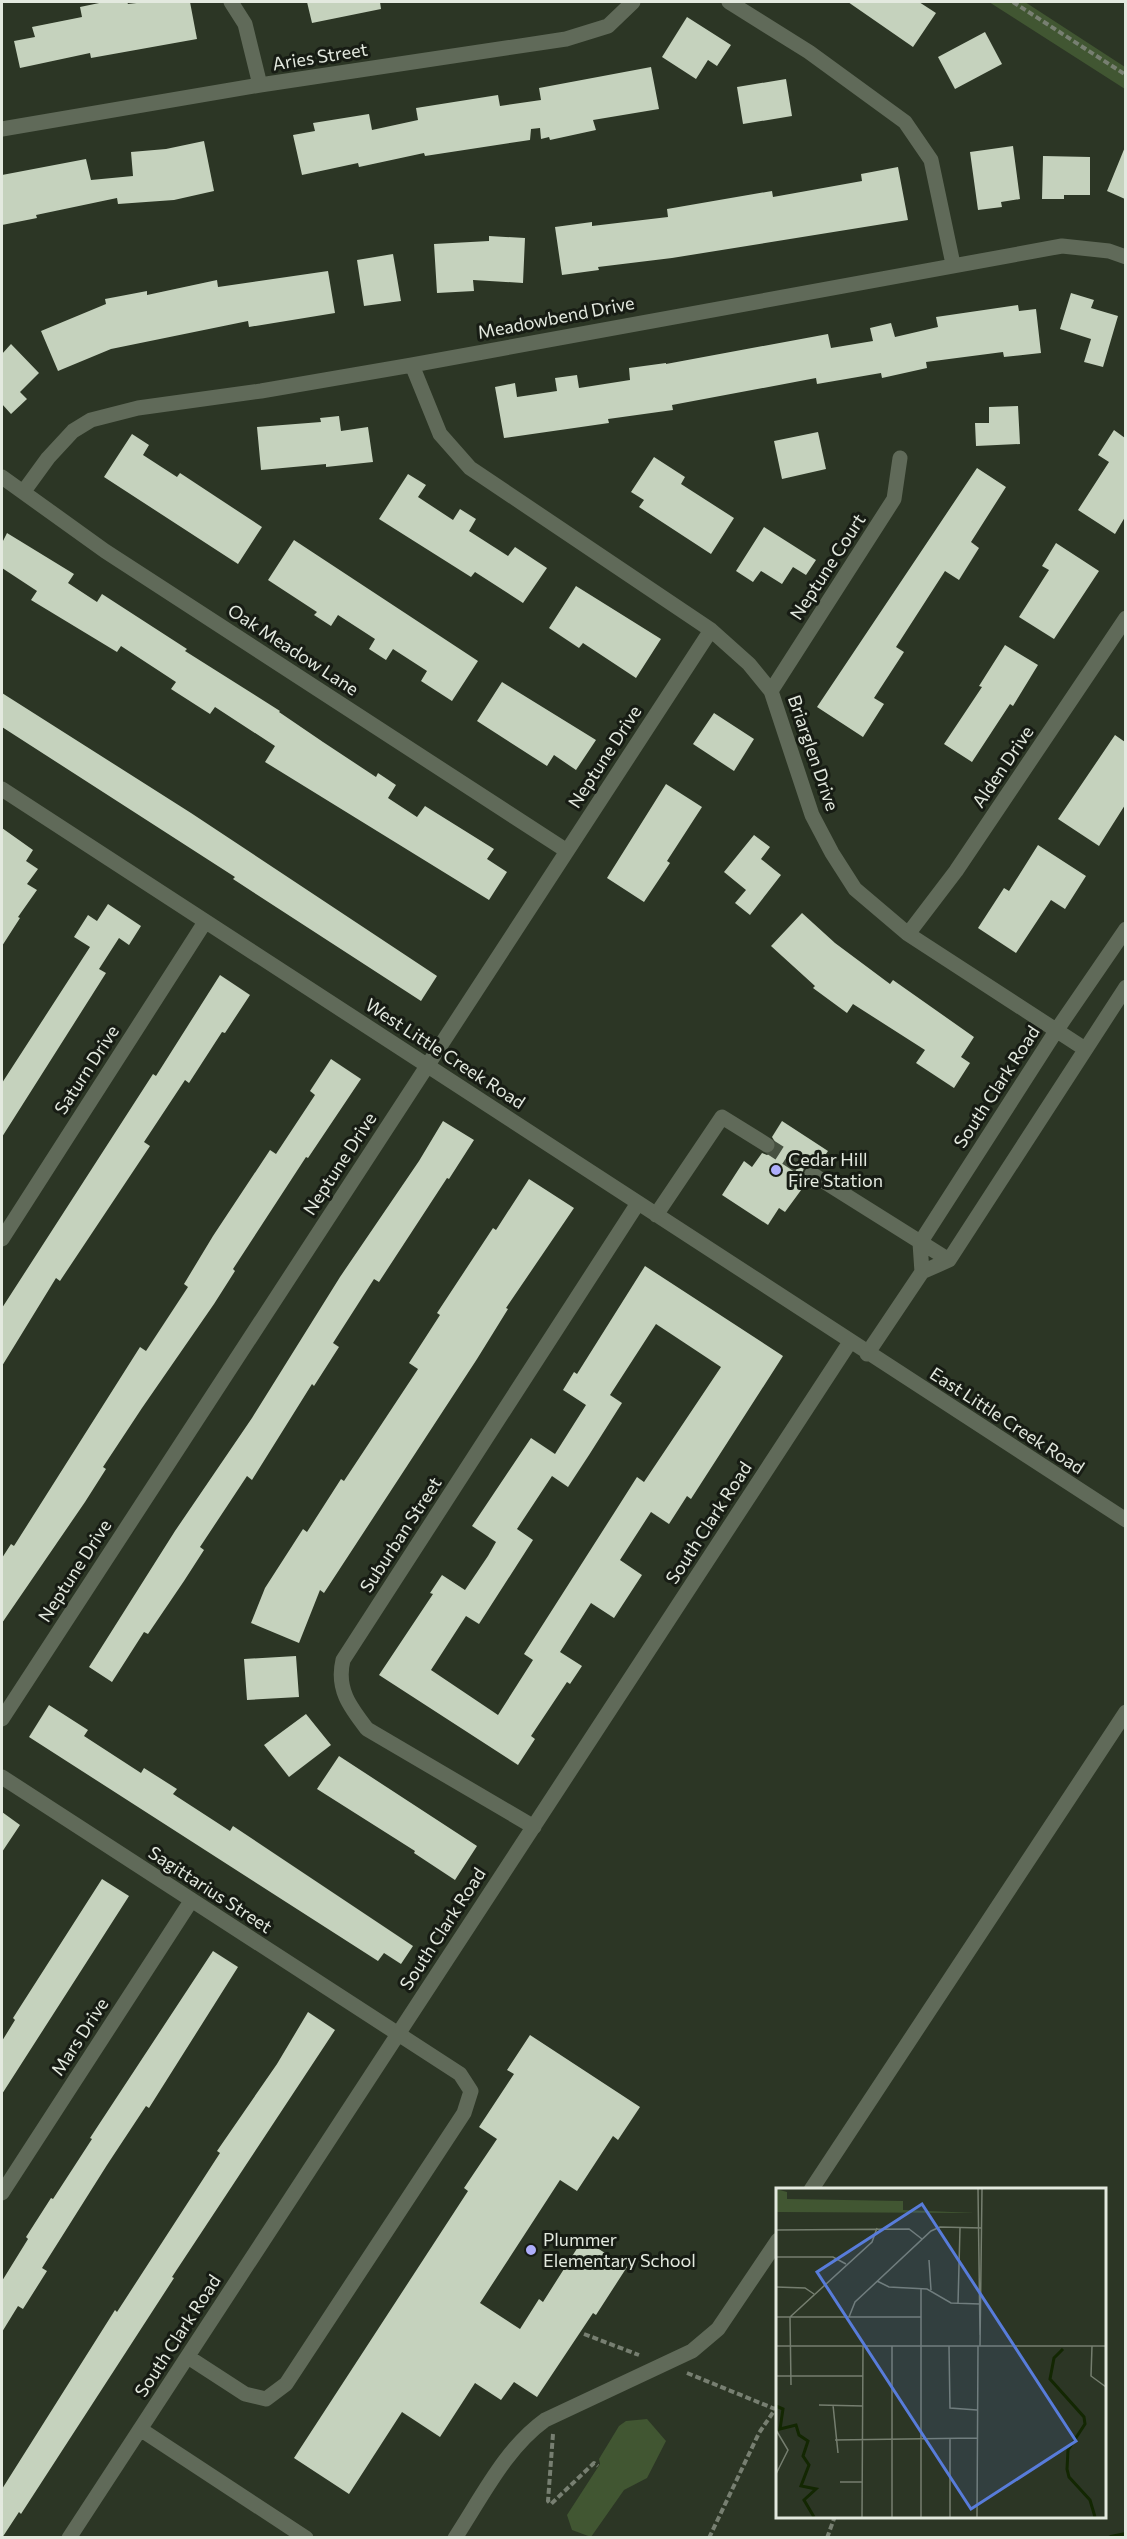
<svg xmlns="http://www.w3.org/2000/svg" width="1127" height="2539" font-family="Commissioner,sans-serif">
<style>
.green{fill:#415632}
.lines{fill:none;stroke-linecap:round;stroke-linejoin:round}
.stream{stroke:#132702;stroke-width:6}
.building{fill:#c5d2bd;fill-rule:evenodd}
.minor-tunnel{stroke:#475141;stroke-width:15;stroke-dasharray:15 8;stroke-linecap:butt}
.path{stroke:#777f71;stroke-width:4;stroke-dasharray:6 3;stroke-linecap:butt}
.minor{stroke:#606a59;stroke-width:15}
.poi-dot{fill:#aeaefb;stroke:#171c14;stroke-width:2}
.labels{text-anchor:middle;stroke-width:6;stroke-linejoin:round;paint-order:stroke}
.street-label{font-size:18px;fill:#e3e9df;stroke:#171c14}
.poi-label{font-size:18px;fill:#e3e9df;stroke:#171c14;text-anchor:start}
.inset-river{fill:none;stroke:#132702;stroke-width:3}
.inset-road{fill:none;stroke:#757e6f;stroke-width:1.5}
.view{fill:#587cda;fill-opacity:0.15;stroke:#587cda;stroke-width:3}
.inset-edge{fill:none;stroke:#e3e9df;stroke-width:3}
</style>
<rect width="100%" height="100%" fill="#2c3625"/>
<path class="green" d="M989,2H1025L1125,67V89Z
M647,2419L666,2441L647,2478L624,2490L591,2537L572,2530L567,2515L600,2464L599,2459L619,2426L626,2421Z"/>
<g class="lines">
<path class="stream" d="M1111,2538L1126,2535"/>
</g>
<path class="building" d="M104,2H127L128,4L145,2H190L197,39L91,58L90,53L20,68L14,41L35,37L32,27L82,17L80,7Z
M307,2H380L381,9L312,23Z
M848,2H919L936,13L913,47Z
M687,17L731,45L717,66L708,60L696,79L662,57Z
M985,32L1002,64L955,89L938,57Z
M651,67L659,109L593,120L596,130L550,140L549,137L541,139L540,128L531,129L530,140L425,156L424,153L359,167L358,163L302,175L293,135L315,131L313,123L369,114L372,130L418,120L416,108L498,95L500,106L541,100L539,88Z
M786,79L792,116L743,124L737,87Z
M204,141L214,191L174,200L118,204L117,198L36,215L37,218L2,225V175L86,159L91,180L133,176L131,152L166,149Z
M1013,146L1020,199L1001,202L1002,207L978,210L970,152Z
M1125,147V199L1107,191Z
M1043,156L1090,157V195H1064V199H1042Z
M898,167L908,220L672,258L598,267L599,270L562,275L555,227L592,222V226L668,217L667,209L772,191L773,197L862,181L861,174Z
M489,236L525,238L523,283L473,280L474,291L437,293L434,244L489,241Z
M393,254L401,301L364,306L357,260Z
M328,271L335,313L249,327L248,321L111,349L58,371L41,331L106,304L105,299L147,291V295L217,280L218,287Z
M1071,293L1094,300L1091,308L1118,316L1103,367L1084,362L1091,339L1060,329Z
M1018,305L1019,311L1036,309L1041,353L1004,357L1003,352L926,362L927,368L882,378L881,373L817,384L816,378L672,405L673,410L608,419L609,423L504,438L495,387L515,383L517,397L557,391L555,378L577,375L579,388L630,380L629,368L666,363V364L828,334L831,348L873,341L870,328L891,323L895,337L938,327L936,317Z
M11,344L39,373L20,392L27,399L11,414L2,404V354Z
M1018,406L1020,444L976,446L975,423H989V407Z
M339,416L341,431L368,427L373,462L326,467V464L261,470L257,427L321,422L320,418Z
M1114,430L1125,438V517L1115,534L1078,510L1109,462L1098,455Z
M818,432L826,469L782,479L774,441Z
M132,434L149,445L143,455L177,477L180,473L262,527L238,564L104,477Z
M654,457L685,477L681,484L734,518L711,554L639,507L644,500L631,492Z
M977,468L1006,487L971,542L979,548L959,580L945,571L896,647L904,652L874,698L884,704L863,737L817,707Z
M408,474L426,485L418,497L453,520L460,509L476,519L469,531L508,556L515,547L547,568L523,603L475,572L471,577L379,519Z
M764,527L816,560L806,575L793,567L782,584L761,571L753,582L736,571Z
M7,533L74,574L68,583L97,602L102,594L187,649L185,651L280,711L279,712L323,742L376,777L378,773L396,785L388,798L417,817L425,806L494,849L487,859L507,872L489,900L265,762L275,746L215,707L210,714L171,689L176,682L121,646L117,652L31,600L37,591L2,568V543Z
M294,540L478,661L452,701L421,681L427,671L393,649L386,660L369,649L375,639L338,615L331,626L314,615L317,612L268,580Z
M1056,543L1099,571L1054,639L1019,617L1049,570L1042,566Z
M576,586L661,639L636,678L583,643L579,648L549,628Z
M1005,645L1038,665L1013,706L1010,704L972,762L944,744L982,687L979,686Z
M502,682L596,740L576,770L554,755L547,766L477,721Z
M2,693L191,813L437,976L421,1001L233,879L235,877L2,727Z
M714,713L754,739L734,771L693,744Z
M1115,735L1125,742V805L1099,846L1058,819Z
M666,784L702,807L667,861L670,863L644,902L607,878Z
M2,828L33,850L26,861L38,869L27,884L37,890L18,917L20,918L2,946Z
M754,835L770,847L761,859L781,875L750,915L735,903L746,890L724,872Z
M1038,845L1086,876L1065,909L1051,900L1016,953L978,928L1004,888L1009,891Z
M108,904L141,926L129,945L119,938L99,969L106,973L2,1137V1083L90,947L74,937L88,915L97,921Z
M802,913L835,943L890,984L893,980L974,1037L961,1057L970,1063L954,1088L916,1063L925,1050L853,1004L847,1013L813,988L815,986L771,946Z
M220,975L250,995L225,1033L222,1032L189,1083L185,1080L144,1142L150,1146L60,1281L56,1278L2,1366V1308L153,1074L156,1076Z
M331,1059L361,1079L308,1158L306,1157L233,1269L235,1271L214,1304L142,1408L103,1467L106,1469L85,1502L2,1623V1558L11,1544L14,1546L140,1347L146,1351L188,1287L184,1284L213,1236L270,1150L276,1154L315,1095L310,1091Z
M443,1121L474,1140L449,1179L447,1178L379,1282L374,1279L333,1343L339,1347L314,1386L312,1384L252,1480L247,1476L200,1547L204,1550L184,1581L148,1634L144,1632L112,1682L89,1667L175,1531L252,1418L340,1277L419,1161Z
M782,1121L828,1151L818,1166L812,1164L804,1168L802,1174L807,1182L785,1212L779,1208L768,1225L722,1195L744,1161L752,1167L762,1153L767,1155L775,1151L777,1145L772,1137Z
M529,1179L574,1208L506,1308L508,1309L477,1359L324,1593L320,1590L299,1643L251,1623L265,1588L303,1529L307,1532L341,1479L344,1481L418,1369L409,1363L440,1315L437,1313L493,1228L496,1230Z
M645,1266L783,1356L691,1499L687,1496L669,1524L651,1512L620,1560L642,1575L614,1618L591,1603L560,1652L582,1666L570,1684L567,1682L531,1736L535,1739L518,1765L379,1675L433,1594L430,1593L442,1575L465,1590L488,1556L496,1542L472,1526L531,1438L555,1454L586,1405L563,1390L574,1372L577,1374ZM656,1324L721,1367L644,1482L637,1477L616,1510L524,1654L533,1660L498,1715L431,1670L466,1616L479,1624L533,1540L517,1529L552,1476L568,1487L589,1455L622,1403L610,1395Z
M296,1656L299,1697L247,1700L244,1659Z
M49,1705L88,1730L84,1736L141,1773L144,1768L177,1789L173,1794L230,1831L233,1826L413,1946L401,1964L384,1953L378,1961L29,1737Z
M306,1714L331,1745L289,1777L264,1745Z
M339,1756L477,1846L455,1880L414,1853L415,1851L317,1789Z
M2,1812L20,1825L2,1852Z
M102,1879L129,1896L2,2094V2041L15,2020L13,2018Z
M213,1951L238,1967L149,2108L146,2106L107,2165L42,2268L47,2271L23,2309L18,2306L2,2332V2281L28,2239L26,2237L51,2198L53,2199L92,2139L90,2138Z
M308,2012L335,2030L172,2277L174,2278L21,2514L19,2512L2,2538V2489L115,2310L117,2312L220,2153L217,2151L277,2064Z
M530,2035L640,2107L618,2140L613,2136L577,2191L560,2180L480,2303L520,2329L539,2299L543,2302L583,2239L627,2267L596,2315L593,2313L537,2397L514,2382L501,2400L475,2383L440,2437L402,2412L349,2494L294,2458L468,2191L464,2188L497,2139L479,2127L514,2074L507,2070Z"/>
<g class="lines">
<path class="minor-tunnel" d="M767,1145L812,1174"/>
<path class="path" d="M1013,2L1126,75
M584,2334L639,2355
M687,2373L775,2409
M553,2434L548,2501L551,2504L594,2463L598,2466
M709,2538L759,2433L778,2405
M827,2538L835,2516"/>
<path class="minor" d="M231,2L245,24L260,85
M729,2L809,52L905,122L931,160L953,264
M2,129L260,85L566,39L608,26L633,2
M412,365L440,434L470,468L711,630L749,664L771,691L812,815L832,853L855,889L908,934L1085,1049
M2,477L105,551L567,851
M24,491L48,458L73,431L91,420L138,408L261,391L412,365L1062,246L1109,251L1126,257
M771,691L894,499L900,458
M2,789L1126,1520
M908,934L956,871L1126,618
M812,1174L949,1260
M656,1215L722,1117L767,1145
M2,1239L205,922
M922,1272L920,1243L1056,1031L1126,929
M867,1354L922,1272L949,1260L1126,987
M2,1719L711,630
M2,1777L460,2074L471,2091L464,2113L286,2384L266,2399L245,2394L188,2357
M534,1827L367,1729C350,1707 336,1689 343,1660L638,1203
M811,2190L1126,1712
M2,2193L191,1901
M140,2429L306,2538
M69,2538L850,1342
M455,2538C482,2497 505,2449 545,2420L692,2351L718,2329L778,2240"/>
</g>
<g class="poi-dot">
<circle cx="776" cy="1170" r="6"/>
<circle cx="531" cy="2250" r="6"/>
</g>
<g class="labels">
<g class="street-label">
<text transform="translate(320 57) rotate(-9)" y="6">Aries Street</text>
<text transform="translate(556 318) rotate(-11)" y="6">Meadowbend Drive</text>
<text transform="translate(828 567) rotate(-57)" y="6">Neptune Court</text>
<text transform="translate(293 650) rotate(33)" y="6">Oak Meadow Lane</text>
<text transform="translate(813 753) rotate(71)" y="6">Briarglen Drive</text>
<text transform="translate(605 757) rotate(-57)" y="6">Neptune Drive</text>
<text transform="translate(1003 767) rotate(-56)" y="6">Alden Drive</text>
<text transform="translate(445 1054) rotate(33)" y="6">West Little Creek Road</text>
<text transform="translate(87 1070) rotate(-57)" y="6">Saturn Drive</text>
<text transform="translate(997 1087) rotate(-57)" y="6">South Clark Road</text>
<text transform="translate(340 1164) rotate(-57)" y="6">Neptune Drive</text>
<text transform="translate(1007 1421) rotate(33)" y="6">East Little Creek Road</text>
<text transform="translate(709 1523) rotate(-57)" y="6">South Clark Road</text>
<text transform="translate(401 1535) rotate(-57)" y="6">Suburban Street</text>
<text transform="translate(75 1571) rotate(-57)" y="6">Neptune Drive</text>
<text transform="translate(210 1890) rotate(33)" y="6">Sagittarius Street</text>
<text transform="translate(443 1929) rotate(-57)" y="6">South Clark Road</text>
<text transform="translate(80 2037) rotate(-57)" y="6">Mars Drive</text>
<text transform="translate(178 2336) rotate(-57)" y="6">South Clark Road</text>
</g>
<g class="poi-label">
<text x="788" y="1166">Cedar Hill<tspan x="788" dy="21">Fire Station</tspan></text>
<text x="543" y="2246">Plummer<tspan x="543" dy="21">Elementary School</tspan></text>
</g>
</g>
<g transform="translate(776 2188)">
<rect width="330" height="330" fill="#2c3625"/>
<path d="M0,1L11,4V11L127,13V22L200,25L0,24Z" fill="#415632"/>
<path class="inset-river" d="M287,161L278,170L274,191L308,229L309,236L292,262L291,281L293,289L314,312L319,329M0,218L7,221L4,241L20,237L23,247L32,253L27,268L33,277L25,298L40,301L28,312L38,329"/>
<path class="inset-road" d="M202,1L204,147M0,42L133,41L146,51M0,69H57L70,76M153,72L155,102M101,93L113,99L151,101L175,115L204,116M0,99L29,100L38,106M182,116L184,40M0,129H145M73,129L79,114L155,43L164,39L206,40M0,158H330M173,158L174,220L201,222M204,158L206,1M316,158L315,188L330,199M0,188H87M15,197L14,129L96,54L101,40M43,217L87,218M57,217L62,265M0,242L12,262L0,286M59,252L201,250M64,294H86M86,329L87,158M116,329V158M145,329V100M174,329V250M201,329L202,158"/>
<path class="view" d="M146,16L300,253L195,321L41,84Z"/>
<rect width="330" height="330" class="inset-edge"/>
</g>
<rect width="1127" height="2539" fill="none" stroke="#e3e9df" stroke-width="6"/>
</svg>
